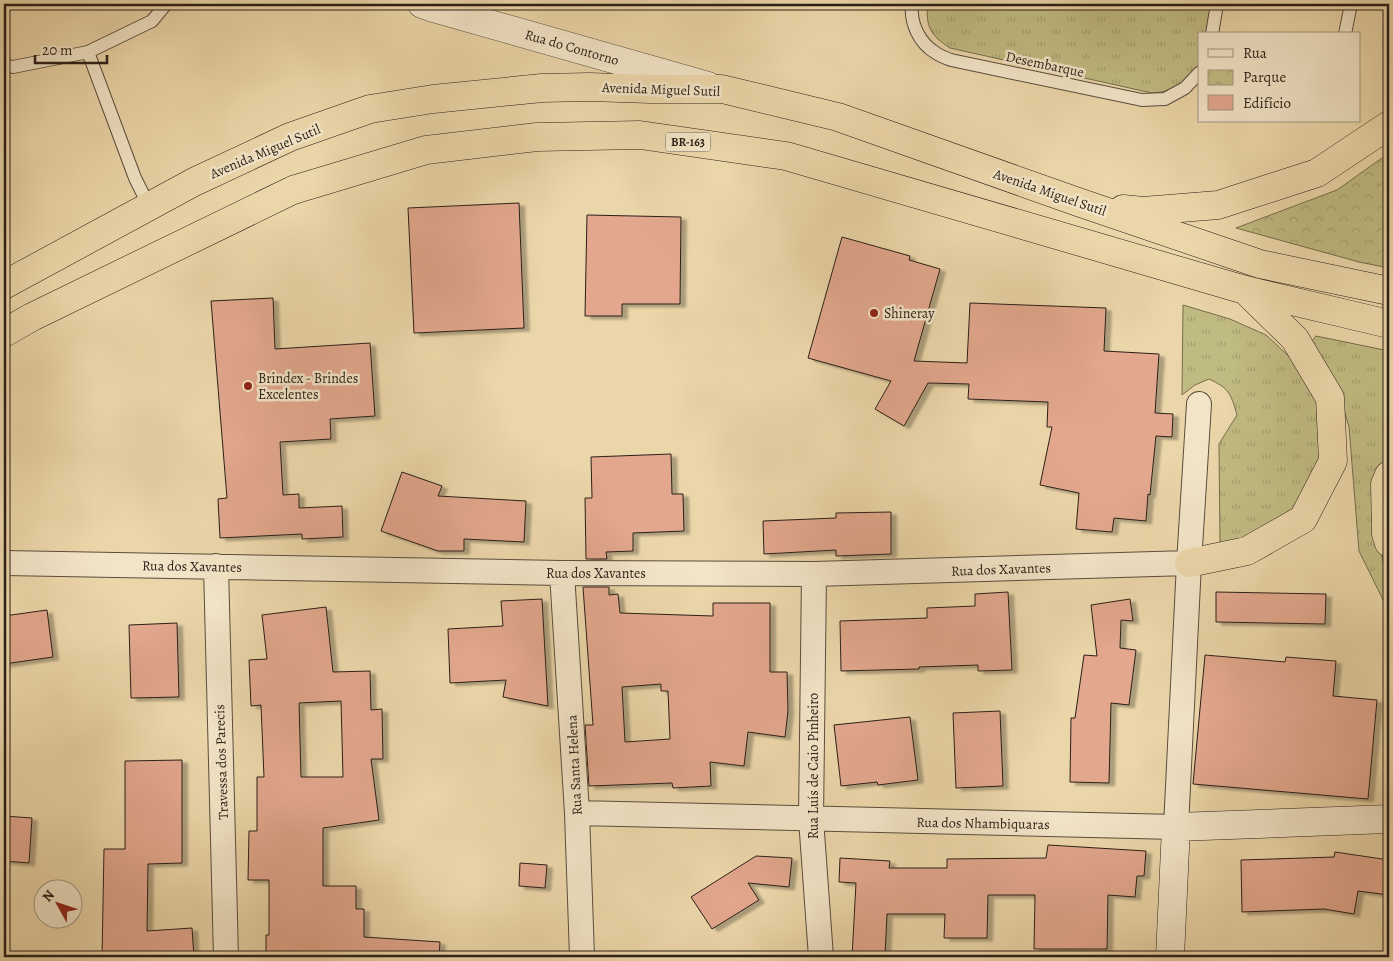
<svg xmlns="http://www.w3.org/2000/svg" width="1393" height="961" font-family="Alegreya,serif">
<style>
.grass{fill:url(#grass-tufts);stroke:#756d4c}
.park{fill:url(#park-crowns);stroke:#756d4c}
.building{fill:#e2a78d;stroke:#2a1f17;fill-rule:evenodd;filter:url(#shadow)}
.lines{fill:none;stroke-linecap:round;stroke-linejoin:round}
.service-casing{stroke:#5a4d3c;stroke-width:14}
.minor-casing{stroke:#5a4d3c;stroke-width:26}
.tertiary-casing{stroke:#5a4d3c;stroke-width:29}
.secondary-casing{stroke:#2a1f17;stroke-width:29}
.trunk-casing{stroke:#2a1f17;stroke-width:29}
.service{stroke:#f2e4c7;stroke-width:12}
.minor{stroke:#f2e4c7;stroke-width:24}
.tertiary{stroke:#f2e4c7;stroke-width:28}
.secondary{stroke:#f2e4c7;stroke-width:28}
.trunk{stroke:#ebd6a9;stroke-width:28}
.poi-dot{fill:#8f2418;stroke:#f2e4c7;stroke-width:2}
.labels{text-anchor:middle;stroke-width:5;stroke-linejoin:round;paint-order:stroke}
.shield{fill:#f2e4c7;stroke:#665a4c;stroke-width:1}
.shield-label{font-size:12px;font-weight:bold;fill:#2a1f17}
.street-label{font-size:14px;fill:#2a1f17;stroke:#f2e4c7}
.poi-label{font-size:14px;fill:#2a1f17;stroke:#f2e4c7;text-anchor:start}
</style>
<defs>
<pattern id="grass-tufts" width="24" height="20" patternUnits="userSpaceOnUse" patternTransform="scale(1.25)"><rect width="24" height="20" fill="#c0bb82"/><path d="M3 7l-1-3M5 7V3M7 7l1-3M15 17l-1-3M17 17v-4M19 17l1-3" fill="none" stroke="#a5a070"/></pattern>
<pattern id="park-crowns" width="20" height="18" patternUnits="userSpaceOnUse" patternTransform="scale(1.25)"><rect width="20" height="18" fill="#c0bb82"/><path d="M2 6a3 3 0 1 1 6 0M12 15a3 3 0 1 1 6 0" fill="none" stroke="#a5a070"/></pattern>
<filter id="shadow"><feDropShadow dx="5.5" dy="3" stdDeviation="1" flood-color="#0004"/></filter>
</defs>
<rect width="100%" height="100%" fill="#ebd6a9"/>
<filter id="stains"><feTurbulence type="fractalNoise" baseFrequency=".004" numOctaves="4"/><feColorMatrix values="0 0 0 0 .2 0 0 0 0 .09 0 0 0 0 .02 0 0 0 .5 -.17"/></filter>
<radialGradient id="worn" r=".72"><stop offset=".6" stop-color="#630" stop-opacity="0"/><stop offset="1" stop-color="#630" stop-opacity=".3"/></radialGradient>
<path class="grass" d="M928,4H1021L1040,6L1048,4H1211L1206,34H1199V64L1192,74L1183,83L1174,88L1162,92L1152,93L950,48C931,36 925,26 928,4Z
M1183,305L1230,319L1266,335L1294,361L1315,396L1321,415L1324,439L1317,484L1274,531L1220,544L1219,444L1237,415C1231,394 1229,388 1209,379L1195,385L1182,395Z
M1316,336L1389,351V441L1378,481L1376,532L1386,574L1389,579V612L1359,551L1349,427L1335,380L1312,341Z"/>
<path class="park" d="M1389,153V268L1359,262L1236,228L1337,190Z"/>
<path class="building" d="M519,203L524,328L414,333L408,208Z
M587,215L681,217L680,304H622V316H585Z
M842,237L910,256L909,260L940,269L914,361L967,363L970,303L1106,308L1104,351L1159,354L1155,413L1173,414L1172,437L1156,436L1150,495L1148,494L1146,521L1114,518L1112,532L1076,529L1079,493L1040,485L1052,427H1047L1048,402L968,399L969,384L928,383L904,426L875,409L891,381L808,358Z
M273,298L275,349L370,343L375,416L330,419L331,439L280,442L283,495L299,494V508L342,506L343,537L302,539V534L220,538L218,499L227,498L211,301Z
M671,454L672,494H683L684,531L633,533V551L606,552L607,559H586L585,498H592L591,457Z
M402,472L442,486L438,496L526,501L524,542L464,539V551H438L381,531Z
M891,512V554L836,556V550L764,554L763,521L836,518V513Z
M583,587H609V595L618,594L620,613L713,616V603H770V672H787L788,711L785,737L748,732L744,766L710,762L711,786L673,788L672,783L589,786L585,725H593ZM661,684V691H668L670,739L625,742L622,687Z
M1008,592L1012,670L978,671V665L919,667V669L841,671L840,621L927,618V608L975,606V594Z
M1216,592L1326,594L1325,624L1216,622Z
M542,599L548,706L503,697L506,680L450,683L448,629L503,626L501,601Z
M1130,599L1133,621L1121,620L1120,648L1136,650L1129,705L1111,703L1109,783L1070,782L1071,718H1075L1084,655L1097,656L1091,605Z
M326,607L333,672L370,671L371,710L382,709L383,759H371L379,820L323,828V886H356V909H364V937L440,942L439,957H266V935H269V880H248L249,831H257V777H264L261,705L251,706L249,660L267,659L262,615ZM341,701L343,777H301L299,703Z
M47,610L53,657L4,664V616Z
M177,623L179,697L131,698L129,625Z
M1205,655L1285,662L1286,657L1336,661L1333,696L1377,700L1368,799L1193,784Z
M1000,711L1003,786L956,788L953,713Z
M910,717L918,780L878,785L877,782L841,786L834,725Z
M182,760V863L148,864L147,931L192,928L194,957H102L104,849H125V761Z
M4,816L32,818L29,863L4,861Z
M1048,845L1146,851L1144,876H1137L1135,897L1108,895L1107,949H1034L1035,895H988L987,938H944L945,914H887L885,957H852L856,883L839,882L840,858L890,861L889,868H947V859L1046,858Z
M1335,852L1389,860V895L1358,891L1354,914L1324,909L1242,912L1241,860L1334,857Z
M756,856L792,858L789,887L748,883L759,900L712,929L691,897Z
M520,863L547,865L545,888L519,886Z"/>
<g class="lines">
<defs>
<path id="service" d="M912,4C910,23 919,43 936,53C940,56 946,58 951,60L1142,100L1165,99L1185,88L1199,73
M1212,34L1217,4
M1345,34L1351,4
M88,52L135,178L149,206
M4,65L13,67L88,52L152,21L166,4"/>
<path id="minor" d="M4,563L562,573L814,574L1189,563
M216,566L226,957
M562,573L577,813L582,957
M814,574L811,819L821,957
M577,813L1176,827L1189,563L1199,404"/>
<path id="tertiary" d="M422,4L430,7L708,86"/>
<path id="secondary" d="M1170,957L1176,827L1389,819"/>
<path id="trunk" d="M1123,209L1143,211L1218,205L1317,173L1389,125
M4,285L194,182L290,137L370,109L433,99L542,88L589,87L651,89H722L838,117L1078,202L1260,264L1389,291
M4,333L32,317L293,190L426,150L537,137L640,135L786,156L1245,290L1389,324
M1389,475L1385,484L1386,534L1389,543
M1189,563L1247,551L1303,519L1333,461L1330,398L1295,339L1245,290"/>
</defs>
<use href="#service" class="service-casing"/>
<use href="#minor" class="minor-casing"/>
<use href="#tertiary" class="tertiary-casing"/>
<use href="#secondary" class="secondary-casing"/>
<use href="#trunk" class="trunk-casing"/>
<use href="#service" class="service"/>
<use href="#minor" class="minor"/>
<use href="#tertiary" class="tertiary"/>
<use href="#secondary" class="secondary"/>
<use href="#trunk" class="trunk"/>
</g>
<g class="poi-dot">
<circle cx="874" cy="313" r="5"/>
<circle cx="248" cy="386" r="5"/>
</g>
<g class="labels">
<rect class="shield" x="665.5" y="132.5" width="45" height="19" rx="4"/>
<g class="shield-label">
<text x="688" y="146">BR-163</text>
</g>
<g class="street-label">
<text transform="translate(572 47) rotate(16)" y="5">Rua do Contorno</text>
<text transform="translate(1045 64) rotate(12)" y="5">Desembarque</text>
<text transform="translate(661 89) rotate(2)" y="5">Avenida Miguel Sutil</text>
<text transform="translate(265 151) rotate(-23)" y="5">Avenida Miguel Sutil</text>
<text transform="translate(1050 192) rotate(19)" y="5">Avenida Miguel Sutil</text>
<text transform="translate(192 566) rotate(1)" y="5">Rua dos Xavantes</text>
<text transform="translate(1001 569) rotate(-2)" y="5">Rua dos Xavantes</text>
<text x="596" y="578">Rua dos Xavantes</text>
<text transform="translate(221 762) rotate(-92)" y="5">Travessa dos Parecis</text>
<text transform="translate(574 765) rotate(-93)" y="5">Rua Santa Helena</text>
<text transform="translate(813 766) rotate(-90)" y="5">Rua Luís de Caio Pinheiro</text>
<text transform="translate(983 823) rotate(1)" y="5">Rua dos Nhambiquaras</text>
</g>
<g class="poi-label">
<text x="884" y="318">Shineray</text>
<text x="258" y="383">Brindex - Brindes<tspan x="258" dy="16">Excelentes</tspan></text>
</g>
</g>
<rect width="1393" height="961" fill="none" stroke="#ebd6a9" stroke-width="20"/>
<rect x="5" y="5" width="1383" height="951" fill="none" stroke="#2a1f17" stroke-width="2.5"/>
<rect x="10" y="10" width="1373" height="941" fill="none" stroke="#2a1f17"/>
<rect x="1198" y="32" width="162" height="90" fill="#f2e4c7" stroke="#a29581"/>
<rect x="1208" y="49" width="25" height="8" fill="#f2e4c7" stroke="#a29581"/>
<text x="1243" y="58" font-size="15" fill="#2a1f17">Rua</text>
<rect x="1208" y="70" width="25" height="15" fill="url(#park-crowns)" stroke="#a29581"/>
<text x="1243" y="82" font-size="15" fill="#2a1f17">Parque</text>
<rect x="1208" y="95" width="25" height="15" fill="#e2a78d" stroke="#a29581"/>
<text x="1243" y="108" font-size="15" fill="#2a1f17">Edifício</text>
<g transform="translate(58 904) rotate(310)"><circle r="24" fill="#f2e4c7" stroke="#a29581"/>
<path d="M0-4L9 19L0 12L-9 19Z" fill="#8f2418"/>
<text y="-8" font-size="14" font-weight="bold" text-anchor="middle" fill="#2a1f17">N</text>
</g>
<path d="M35 55v8h72v-8" fill="none" stroke="#2a1f17" stroke-width="2.5"/>
<text x="42" y="55" font-size="15" fill="#2a1f17" stroke="#f2e4c7" stroke-width="4" paint-order="stroke">20 m</text>
<rect width="100%" height="100%" filter="url(#stains)"/>
<rect width="100%" height="100%" fill="url(#worn)"/>
</svg>
